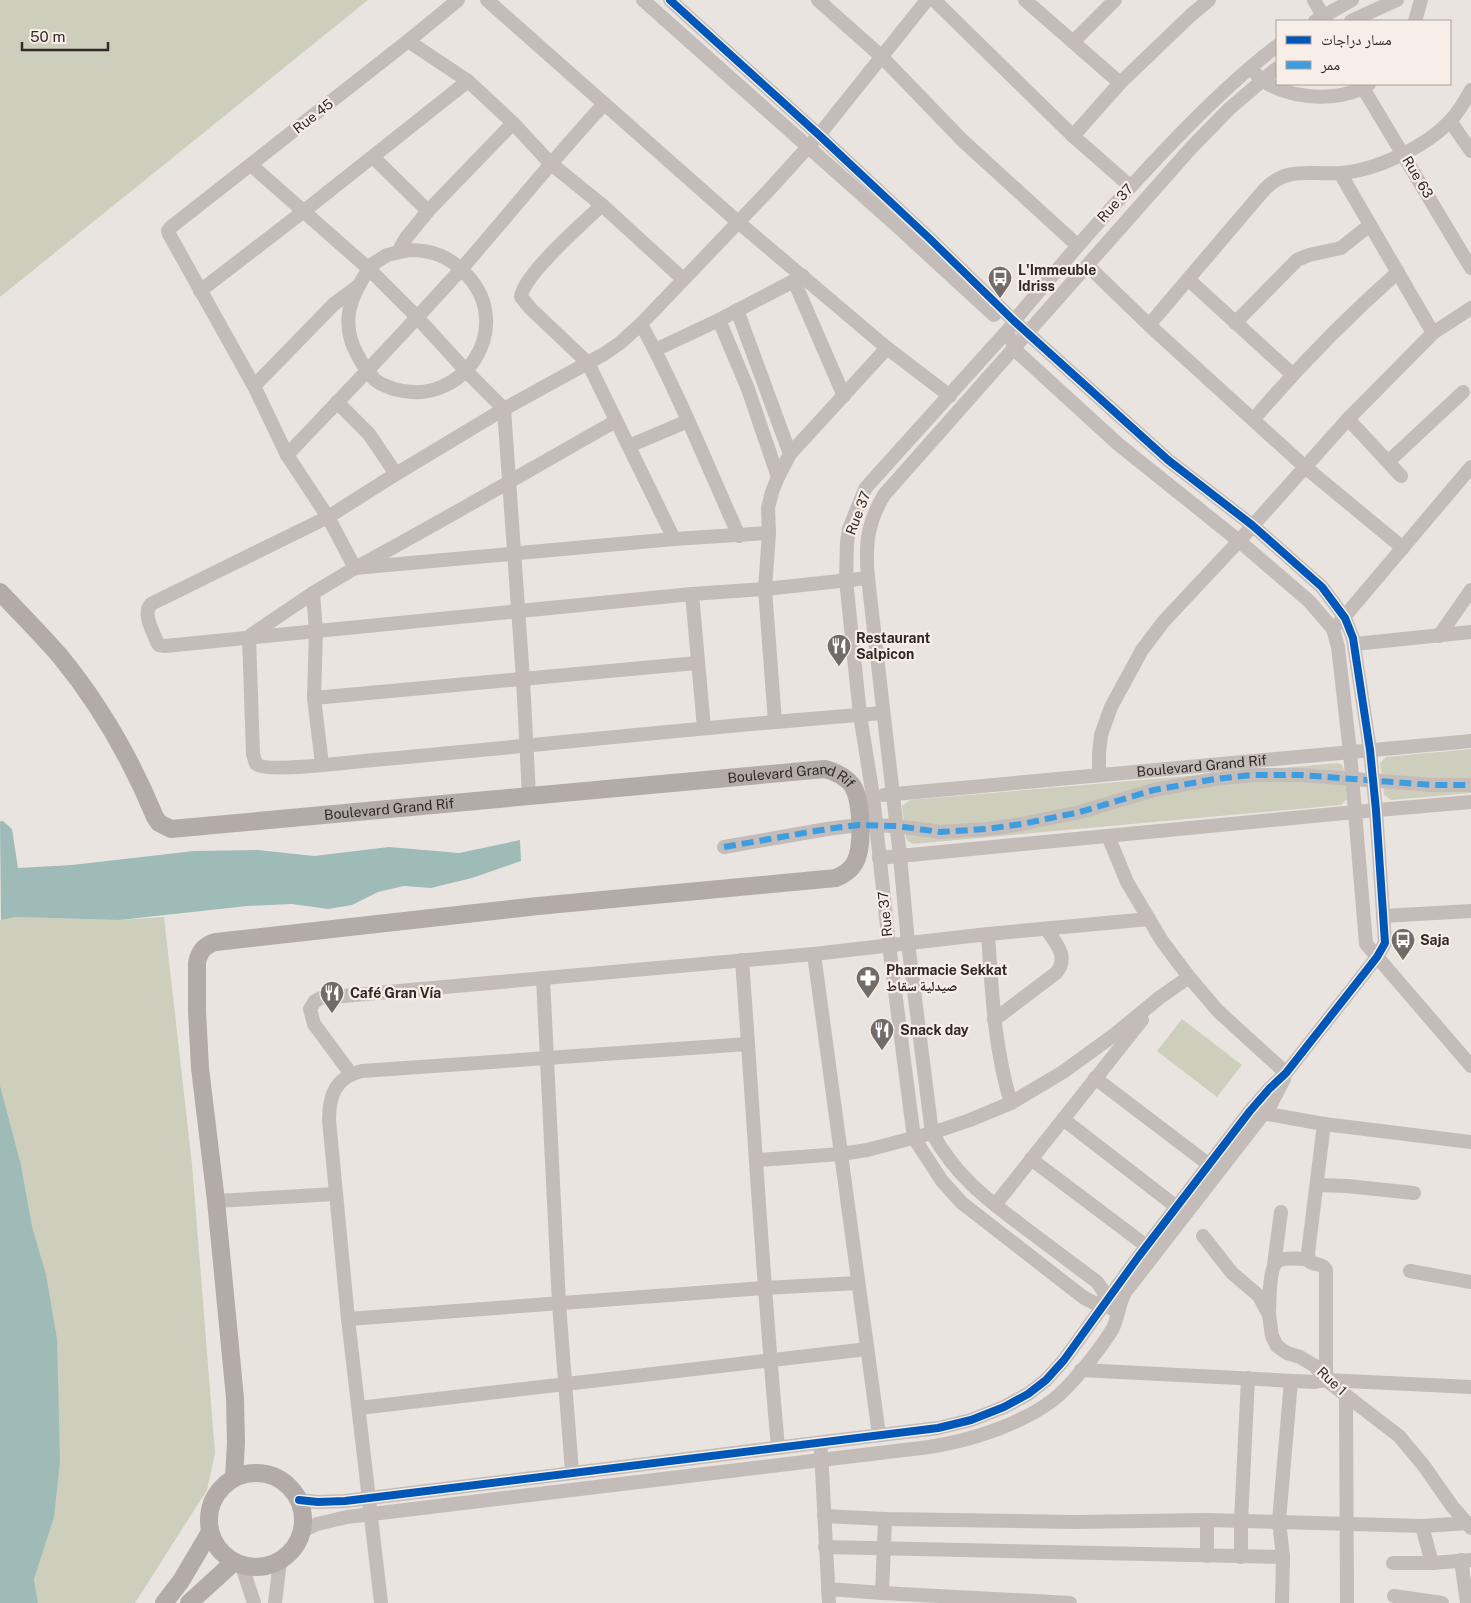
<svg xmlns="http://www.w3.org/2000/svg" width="1471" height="1603" font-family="'Public Sans','Noto Naskh Arabic',sans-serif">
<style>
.green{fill:#cdcebb}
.water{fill:#9ebbb7}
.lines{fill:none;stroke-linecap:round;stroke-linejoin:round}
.minor{stroke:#c3bcb8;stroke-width:14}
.major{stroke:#b2aba8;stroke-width:18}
.quiet{stroke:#3e9ce0;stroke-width:6;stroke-dasharray:12 6;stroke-linecap:butt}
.cycleway-casing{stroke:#f7eee7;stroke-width:11}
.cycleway{stroke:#0057b8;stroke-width:8}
.labels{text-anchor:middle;stroke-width:4.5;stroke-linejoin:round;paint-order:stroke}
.street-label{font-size:14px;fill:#332a28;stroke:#f7eee7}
.poi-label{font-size:14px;font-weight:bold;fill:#332a28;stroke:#f7eee7;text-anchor:start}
</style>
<rect width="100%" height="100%" fill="#eae4e0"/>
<path class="green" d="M0,0H368L0,297Z
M1471,749V793L1391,800L1384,795L1380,763L1386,757Z
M1338,763L1342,765L1344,770L1347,799L1341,805L913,844L908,841L906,838L902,806L910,800Z
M16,917L119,920L164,917L192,1164L215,1453L207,1490L135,1603H38L34,1579L39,1561L57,1338L46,1274L32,1226L21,1165L0,1085V920Z
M1182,1019L1242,1065L1217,1097L1157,1051Z"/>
<path class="water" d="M0,821H3L12,829L18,868L72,865L194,851L258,850L314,856L389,847L459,853L520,840L521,861L472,878L431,888L404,886L378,892L352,905L328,909L292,904L247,906L119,920L16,917L1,920Z
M0,1085L21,1165L32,1226L46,1274L57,1338L60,1461L54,1517L34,1579L38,1603H0Z"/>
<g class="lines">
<g class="minor">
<path d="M458,0L408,41L171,227L168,231L169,234L254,386L287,455L328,517L355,568C443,521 529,470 616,421"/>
<path d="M487,0L738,222L887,348L950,396"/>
<path d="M643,0L896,225L994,315"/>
<path d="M818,0L882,57L962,140L1077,245"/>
<path d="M934,0L1073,136L1130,186"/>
<path d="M1025,0L1120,83"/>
<path d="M1314,0L1326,21"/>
<path d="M1315,21L1352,0"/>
<path d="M1351,21L1397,0"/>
<path d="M1415,21L1421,0"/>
<path d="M408,41L468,81L513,123L550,163L602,205L683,279"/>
<path d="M1073,42L1115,0"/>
<path d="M1256,74C1279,100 1341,104 1369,84"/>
<path d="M1363,88L1471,268"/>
<path d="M1450,121L1471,151"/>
<path d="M1073,136L1120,83L1191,15L1209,0"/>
<path d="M373,157L428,211"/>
<path d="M251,165L369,269L416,316L467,372L504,409L523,679L529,796"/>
<path d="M1340,173L1433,333"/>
<path d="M602,205C585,221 523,275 521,297L531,309L588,363L674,539"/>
<path d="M409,250C433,250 450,257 466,274C517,327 463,409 394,389C388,387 379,384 374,379C368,372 361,362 357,354C340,323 350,296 369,269L368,267L387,255Z"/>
<path d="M398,252L406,238L428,211L513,123"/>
<path d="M1088,266L1149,325L1305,467L1403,548"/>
<path d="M1189,280L1292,374"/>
<path d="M794,281L844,396"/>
<path d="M200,291L304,211L468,81"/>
<path d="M737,310L790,454"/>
<path d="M719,320L748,389L778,477"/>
<path d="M1235,323L1297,260L1309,255L1341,248L1370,225"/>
<path d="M641,324C678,392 707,465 739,536"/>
<path d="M1149,325L1264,190C1286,166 1310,175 1340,173C1375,171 1425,147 1449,122C1458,113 1465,101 1471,90"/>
<path d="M1012,340L1014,349L1118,444L1239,541L1309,601L1333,629L1338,647L1350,752L1366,944L1471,1066"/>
<path d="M655,350L719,320L803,276"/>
<path d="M254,386L334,304L357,287"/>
<path d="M337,402L369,434L396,474"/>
<path d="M1348,419L1401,476"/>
<path d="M1253,420C1298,367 1346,318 1398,272"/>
<path d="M629,446L688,421"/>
<path d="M287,455C346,393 406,331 463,267C510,213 555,157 604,104"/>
<path d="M1389,461L1463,392"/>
<path d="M868,578L765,589L692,594L165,646L159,645L157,642C153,631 142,614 151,604L328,517L396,474L504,409L604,354L620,343L641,324L768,191L819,135L927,0"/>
<path d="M313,593L316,631L314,698L322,764"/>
<path d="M692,594L704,728"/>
<path d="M1339,623L1471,467"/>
<path d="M251,635L313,593L355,568L674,539L769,533"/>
<path d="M1439,636L1471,590"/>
<path d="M249,637L253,754L256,764C268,773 353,762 373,760C543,745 712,726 883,713"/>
<path d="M1355,644L1471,632"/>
<path d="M314,698L697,663"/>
<path d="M775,722L765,589L769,533L768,508L772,492L778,477L790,454L887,348"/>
<path d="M1099,775V754L1101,735L1111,707L1142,650L1164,621L1239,541L1348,419L1433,333L1471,308"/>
<path id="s1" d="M884,795L1471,741"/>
<path d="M1108,836L1127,882L1162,941L1189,977L1218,1011L1286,1073"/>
<path d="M724,847L827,829L859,825L897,826L940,832L987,829L1022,824L1080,812L1154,790L1215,779L1253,775H1301L1432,785H1471"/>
<path d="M879,858L1355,812L1471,802"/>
<path d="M1383,916L1471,911"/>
<path d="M988,934C992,992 994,1048 1011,1103"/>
<path d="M814,954L879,1435"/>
<path d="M742,960C754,1122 763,1285 778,1447"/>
<path d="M543,978L559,1304L572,1472"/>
<path d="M994,1020L1056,973C1069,958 1057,944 1047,930"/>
<path d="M351,1074L314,1024L310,1009L315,1001L321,998L814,954L988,934L1149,919"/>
<path d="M1095,1078L1216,1170"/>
<path d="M1256,1112L1324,1124L1471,1142"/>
<path d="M1063,1119L1183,1212"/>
<path d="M1324,1124L1308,1253L1309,1261C1314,1266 1322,1262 1326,1270V1380"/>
<path d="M1031,1159L1153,1251"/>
<path d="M757,1160L841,1154L867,1150L932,1133L970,1120L1011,1103L1063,1072L1114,1035L1159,998L1189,977"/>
<path d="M1317,1185L1347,1186L1414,1193"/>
<path d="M216,1201L335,1194"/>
<path d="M995,1205L1142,1020"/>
<path d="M1203,1236L1232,1273L1259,1296L1269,1315L1272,1336L1277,1346L1287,1353L1300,1357L1315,1366L1326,1380L1399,1436L1424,1466L1452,1506L1471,1528"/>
<path d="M1274,1265L1281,1212"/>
<path d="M1410,1271L1471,1282"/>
<path d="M1105,1304L1104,1292L1097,1282C1074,1265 1052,1248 1029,1231C988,1200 958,1179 932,1133L908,943L900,856L868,578C865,545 867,524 884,495L1191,148L1229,109L1277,68"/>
<path d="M1117,1312L1105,1304L1094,1303L1083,1297L962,1203L942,1181L914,1138L889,945L873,796L860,715L846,580L847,542L849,529L865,489L870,483L1009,329L1014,321C1062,263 1111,207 1163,152C1199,114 1236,77 1277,46"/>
<path d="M1269,1312C1270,1301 1268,1264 1280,1260C1288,1257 1300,1259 1308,1259"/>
<path d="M348,1319L764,1288L858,1283"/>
<path d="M1081,1370L1314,1382L1326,1380L1471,1387"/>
<path d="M1346,1395L1347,1603"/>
<path d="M359,1408L867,1349"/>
<path d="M821,1451L829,1603"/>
<path d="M299,1500L318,1502L345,1501L938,1428L971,1420L1004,1407L1028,1394L1046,1380L1064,1360L1139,1256L1250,1111L1269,1089L1286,1073L1377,957L1385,943L1376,810L1370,750L1353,638L1345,618L1322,587L1252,525L1168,460L1014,321L930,239L819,135L670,0"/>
<path d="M824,1516L885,1519L1074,1522L1207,1520L1422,1526L1471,1523"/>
<path d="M1422,1526L1432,1563L1471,1560"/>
<path d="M302,1531L317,1524L347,1517L929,1447C969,1441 1020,1425 1053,1400C1071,1386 1097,1353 1110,1333C1119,1321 1117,1305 1126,1291L1271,1104L1284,1079"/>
<path d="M825,1547L1283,1557"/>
<path d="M1207,1556V1520"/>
<path d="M1241,1557V1521L1248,1378"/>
<path d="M1461,1560L1467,1603"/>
<path d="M1393,1563H1432"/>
<path d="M242,1566L254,1603"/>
<path d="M828,1589L882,1593L1070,1603"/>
<path d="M882,1593L885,1519"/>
<path d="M1394,1596L1442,1603"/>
<path d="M275,1603L280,1561"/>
<path d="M381,1603L348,1319L329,1120C329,1095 336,1077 362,1071L748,1044"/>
<path d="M1282,1603L1283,1557L1279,1521L1291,1381"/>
</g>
<g class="major">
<path id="s2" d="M0,592C20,613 41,634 60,656C100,705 131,759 155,817L159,823L171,829L825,769C836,772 845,776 852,785C862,799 864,850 854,864C850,871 843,875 836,878L538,906L216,942C204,945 199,952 197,963V1011L200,1068L216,1201L235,1398L236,1443L234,1478"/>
<circle cx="256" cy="1520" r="47"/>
<path d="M164,1603L181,1581L210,1532"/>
<path d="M189,1603L234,1562"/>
</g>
<path class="quiet" d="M724,847L827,829L859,825L897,826L940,832L987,829L1022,824L1080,812L1154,790L1215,779L1253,775H1301L1432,785H1471"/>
<defs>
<path id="cycleway" d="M299,1500L318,1502L345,1501L938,1428L971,1420L1004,1407L1028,1394L1046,1380L1064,1360L1139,1256L1250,1111L1269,1089L1286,1073L1377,957L1385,943L1376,810L1370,750L1353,638L1345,618L1322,587L1252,525L1168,460L1014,321L930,239L819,135L670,0"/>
</defs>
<use href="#cycleway" class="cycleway-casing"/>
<use href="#cycleway" class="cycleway"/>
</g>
<defs>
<symbol id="bus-pin" viewBox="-11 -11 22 30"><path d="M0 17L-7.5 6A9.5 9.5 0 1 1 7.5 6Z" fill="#736b68" stroke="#f7eee7"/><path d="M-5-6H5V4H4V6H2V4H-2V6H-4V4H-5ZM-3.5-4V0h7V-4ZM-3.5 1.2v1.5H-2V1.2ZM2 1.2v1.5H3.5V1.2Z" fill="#fff"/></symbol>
<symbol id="restaurant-pin" viewBox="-11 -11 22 30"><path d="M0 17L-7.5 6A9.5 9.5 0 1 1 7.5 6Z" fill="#736b68" stroke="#f7eee7"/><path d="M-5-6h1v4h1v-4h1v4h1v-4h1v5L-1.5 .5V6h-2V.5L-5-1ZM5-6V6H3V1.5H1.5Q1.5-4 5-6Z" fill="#fff"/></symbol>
<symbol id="pharmacy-pin" viewBox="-11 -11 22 30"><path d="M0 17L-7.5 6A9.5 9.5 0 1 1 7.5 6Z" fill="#736b68" stroke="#f7eee7"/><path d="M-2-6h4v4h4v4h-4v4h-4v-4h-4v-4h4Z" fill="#fff"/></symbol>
</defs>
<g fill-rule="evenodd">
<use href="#bus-pin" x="986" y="264" width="28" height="38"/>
<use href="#restaurant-pin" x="825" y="632" width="28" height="38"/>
<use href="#bus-pin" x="1389" y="926" width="28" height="38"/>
<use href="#pharmacy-pin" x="854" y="964" width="28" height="38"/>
<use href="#restaurant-pin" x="318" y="979" width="28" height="38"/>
<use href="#restaurant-pin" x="868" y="1016" width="28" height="38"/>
</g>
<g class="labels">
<g class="street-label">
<text transform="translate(313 116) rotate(-38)" y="5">Rue 45</text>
<text transform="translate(1418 177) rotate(59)" y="5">Rue 63</text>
<text transform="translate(1115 203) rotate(-48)" y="5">Rue 37</text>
<text transform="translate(858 513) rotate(-69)" y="5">Rue 37</text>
<text dy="5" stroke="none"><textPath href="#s1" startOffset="319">Boulevard Grand Rif</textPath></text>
<text dy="5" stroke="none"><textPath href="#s2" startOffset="920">Boulevard Grand Rif</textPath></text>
<text dy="5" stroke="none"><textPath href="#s2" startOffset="515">Boulevard Grand Rif</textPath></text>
<text transform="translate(885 914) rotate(-96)" y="5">Rue 37</text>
<text transform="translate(1332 1381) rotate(43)" y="5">Rue 1</text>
</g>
<g class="poi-label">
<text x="1018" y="275">L'Immeuble<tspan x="1018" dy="16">Idriss</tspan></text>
<text x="856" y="643">Restaurant<tspan x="856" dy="16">Salpicon</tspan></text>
<text x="1420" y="945">Saja</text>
<text x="886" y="975">Pharmacie Sekkat<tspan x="886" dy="16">صيدلية سقاط</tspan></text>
<text x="350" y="998">Café Gran Vía</text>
<text x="900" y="1035">Snack day</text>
</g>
</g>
<rect x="1276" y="20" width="175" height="65" fill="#f7eee7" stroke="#a9a09b"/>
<rect x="1286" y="36" width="25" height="8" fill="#0057b8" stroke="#a9a09b"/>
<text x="1321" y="45" font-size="15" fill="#332a28">مسار دراجات</text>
<rect x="1286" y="61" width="25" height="8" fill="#3e9ce0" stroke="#a9a09b"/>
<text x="1321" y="70" font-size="15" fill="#332a28">ممر</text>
<path d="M22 42v8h86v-8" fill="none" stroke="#332a28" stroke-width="2.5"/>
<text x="30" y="42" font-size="15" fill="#332a28" stroke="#f7eee7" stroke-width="4" paint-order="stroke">50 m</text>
</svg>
